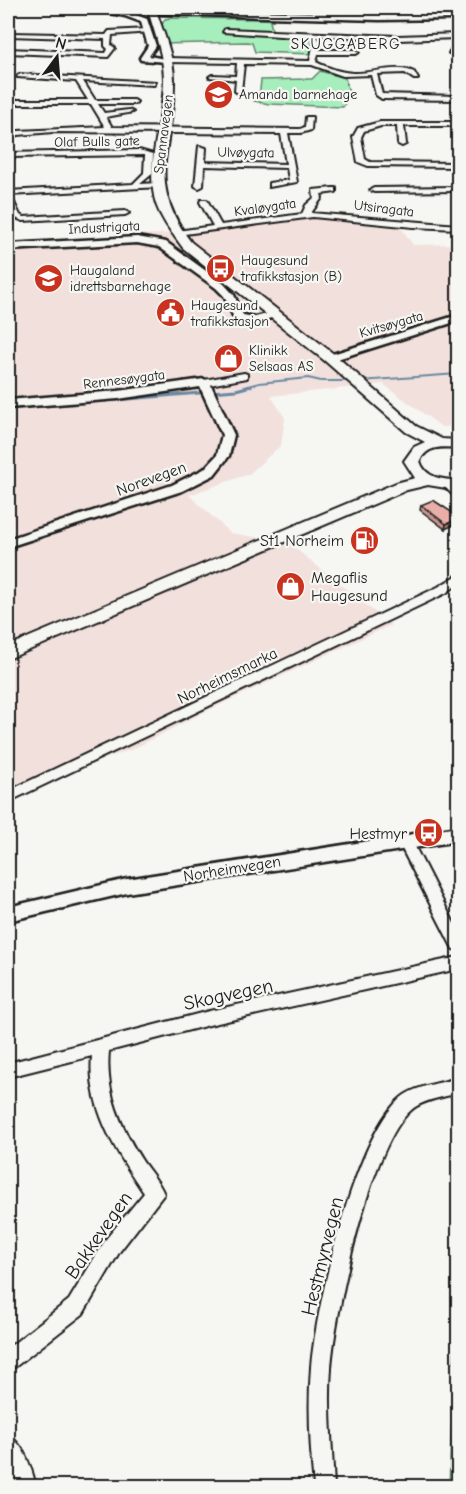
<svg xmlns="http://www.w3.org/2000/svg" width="466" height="1494" font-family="'Comic Neue',sans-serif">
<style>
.built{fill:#f2e0dc}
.green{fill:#a6eebb;stroke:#61856c;stroke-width:1.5}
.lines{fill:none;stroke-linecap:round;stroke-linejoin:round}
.stream-far1{stroke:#6988a1;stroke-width:2}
.stream{stroke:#6988a1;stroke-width:3}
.minor-casing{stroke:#1c1c1c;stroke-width:4}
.tertiary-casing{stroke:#1c1c1c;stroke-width:5}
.secondary-casing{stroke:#1c1c1c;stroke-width:4}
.trunk-casing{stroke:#1c1c1c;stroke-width:5}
.minor{fill:#f6f6f2;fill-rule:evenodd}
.tertiary{fill:#f6f6f2;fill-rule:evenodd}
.secondary{fill:#f6f6f2;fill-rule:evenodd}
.trunk{fill:#f6f6f2;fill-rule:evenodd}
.wall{fill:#c89690;stroke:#1c1c1c;stroke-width:1.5}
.shaded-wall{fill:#a37a76;stroke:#1c1c1c;stroke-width:1.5}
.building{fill:#e9aea8;stroke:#1c1c1c;stroke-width:1.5}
.labels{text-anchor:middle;stroke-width:4.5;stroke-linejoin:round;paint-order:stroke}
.far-poi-label{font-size:14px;fill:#1c1c1c;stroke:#f6f6f2;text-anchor:start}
.far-street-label{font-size:14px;fill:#1c1c1c;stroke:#f6f6f2}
.far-neighbourhood-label{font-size:15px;letter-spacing:1.5px;fill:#1c1c1c;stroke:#f6f6f2}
.street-label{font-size:16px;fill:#1c1c1c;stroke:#f6f6f2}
.poi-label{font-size:16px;fill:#1c1c1c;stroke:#f6f6f2;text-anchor:end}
.near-street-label{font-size:20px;fill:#1c1c1c;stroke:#f6f6f2}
</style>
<rect width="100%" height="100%" fill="#f6f6f2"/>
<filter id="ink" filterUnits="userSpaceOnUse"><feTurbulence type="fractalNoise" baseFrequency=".0167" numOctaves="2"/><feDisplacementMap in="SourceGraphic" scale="12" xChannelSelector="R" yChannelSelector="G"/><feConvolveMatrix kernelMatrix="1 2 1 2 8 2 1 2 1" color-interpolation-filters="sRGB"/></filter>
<g filter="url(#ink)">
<path class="built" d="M306,217L400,226L413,245L458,244V426L442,427L383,384L271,396L285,418L281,445L249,474L189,495L230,533L287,542L391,625L204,712L133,749L50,777L8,798V242L175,233Z"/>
<path class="green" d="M170,18L270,19L274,20L270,21L273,34L307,35L315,39L314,48L311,54L255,52L252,43L247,42L160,44L158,32L165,19Z
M320,71L345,78L350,95L343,107L269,104L254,101L260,90L261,80L308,79H312Z
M457,1305H458V1486H449Z"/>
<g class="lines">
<path class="stream-far1" d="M360,381L458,374
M246,387L259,383L308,378L321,381H350"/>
<path class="stream" d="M8,409L236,390L251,386"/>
<defs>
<path id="minor" d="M148,29L150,32L112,35L111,45L115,48L108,57L8,53V49L106,53L108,49L105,46V39L9,36L11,33L106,35L109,31Z
M225,29L398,36L458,34V38L398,40L327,36L317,37L320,41L319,50H356L359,52L356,54H318L316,62C328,68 340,72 353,73C374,74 394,64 414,72L418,79H414L405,73L377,74L382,94L458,96V100L382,99L376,95L371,75L343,76L312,65L244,64L241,91L238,93L235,91L236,80L209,77L212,75L236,76L237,63L166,62L163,60L166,58L310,61L314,41L310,38L223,32Z
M451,50H458V54L449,53Z
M19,74L156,82L154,85L83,81L95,100H134L137,102L134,104H98L104,113L129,110L133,112L106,117L112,127L300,129L305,127L306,117H312L311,130L301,133H288L297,182L269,187V183L289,180L287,168L204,166L203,186L199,188L195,186L199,146L206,148L205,162L286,164L281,134L53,132L18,135L14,136L11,145H8V133L18,131L105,127L91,104H8V100H88L76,81L17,77Z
M380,122H458V126H404L406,144L402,146L398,144L397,126H381L364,131L361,137L365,159L370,162L458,163V167L368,166L358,162L353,137L358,128Z
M139,150L153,154L152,174L140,184L158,183H161V187L8,195V191L133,184L144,173L145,155L8,157V153Z
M458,187V191L374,192L370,190L374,188Z
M333,188H336V192L321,194L322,198L311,213L458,225V229L413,227L313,217L177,235L173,233L177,231L213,226L200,202L201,200H207L221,225L302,214L306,205L314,198L313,190Z
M8,196L12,198L20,215L24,217L125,211L129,213L125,215L23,221L13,217L8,205Z
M244,373L247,374V378L204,386L199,383L204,380Z
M448,482L458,489V497L454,496L443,485Z
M458,575V584L446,593L8,802V791L438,587Z
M406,838L411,839L458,931V951L453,949L399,843L401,839Z
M458,957V969L209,1025L109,1051C105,1093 121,1128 143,1162C150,1172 159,1182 164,1194L120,1251L83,1314L15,1367L8,1370V1348L69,1300L106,1239L144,1193C116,1152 87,1107 92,1056L8,1077V1063L209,1011Z
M458,1078V1093C445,1097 427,1099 415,1107C371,1137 335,1314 331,1368C328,1407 332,1447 334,1486H314C310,1448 308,1407 311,1367C316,1307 355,1135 402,1097C416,1086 441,1083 458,1078Z
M8,1436C24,1442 32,1470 36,1486H16L8,1466Z"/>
<path id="tertiary" d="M87,8C107,6 128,12 147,19L156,46L149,56L170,60L166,62L141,60L140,58L148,46L141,22L125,16Z
M137,237L166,242L224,284L234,295L243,315L255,317L275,312L281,315L255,323L235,320L224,296L216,288L159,247L137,243L8,250V244Z
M458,315V321L334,360L330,362L324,358L326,356Z
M204,379L210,383L234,435L229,456L214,475L182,491L8,547V539L172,485L204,469L217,455L222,435L200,387L118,399L8,408V400L118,391Z
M458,827V841L127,893L8,921V907L127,879Z"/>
<path id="secondary" d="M153,10L157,13C164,35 174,57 174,80C175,149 143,178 191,242L335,355L416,426L442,439L458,440V448C444,447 427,445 420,461C425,478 443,480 458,480V490L428,485L407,490L8,659V646L396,483L415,478L404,461L414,447L425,442L406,432L325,361L183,248C173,234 162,221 156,204C144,165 164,121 164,80C164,57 155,35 149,13Z"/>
<path id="trunk" d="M112,8H138L155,12C147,18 120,14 112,8Z
M164,9L379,14L458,13V19L379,20L160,14L159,12Z"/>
</defs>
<use href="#minor" class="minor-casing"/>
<use href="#tertiary" class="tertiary-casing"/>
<use href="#secondary" class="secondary-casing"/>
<use href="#trunk" class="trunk-casing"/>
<use href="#minor" class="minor"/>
<use href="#tertiary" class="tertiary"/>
<use href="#secondary" class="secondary"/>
<use href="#trunk" class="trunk"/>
</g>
<path class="wall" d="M421,505L459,517L445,529L420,510Z"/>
<path class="shaded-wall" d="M459,519V523L445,529L446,524Z"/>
<path class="building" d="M433,500L459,517V519L446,524L421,505Z"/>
</g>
<defs>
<symbol id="school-disc" viewBox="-11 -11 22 22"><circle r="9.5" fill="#c8321e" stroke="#f6f6f2"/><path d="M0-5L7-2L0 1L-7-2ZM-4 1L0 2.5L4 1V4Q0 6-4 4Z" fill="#fff"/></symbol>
<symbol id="bus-disc" viewBox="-11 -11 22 22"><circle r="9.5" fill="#c8321e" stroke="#f6f6f2"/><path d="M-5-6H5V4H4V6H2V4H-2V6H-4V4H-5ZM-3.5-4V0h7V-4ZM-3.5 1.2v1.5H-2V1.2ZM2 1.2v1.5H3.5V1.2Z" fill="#fff"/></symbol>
<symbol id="civic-disc" viewBox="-11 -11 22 22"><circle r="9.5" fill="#c8321e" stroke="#f6f6f2"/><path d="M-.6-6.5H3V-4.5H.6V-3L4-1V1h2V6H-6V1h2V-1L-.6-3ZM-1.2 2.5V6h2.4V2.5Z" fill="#fff"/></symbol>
<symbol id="shop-disc" viewBox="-11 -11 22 22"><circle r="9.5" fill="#c8321e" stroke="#f6f6f2"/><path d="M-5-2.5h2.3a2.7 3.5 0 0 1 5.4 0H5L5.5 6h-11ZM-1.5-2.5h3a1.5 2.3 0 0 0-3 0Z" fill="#fff"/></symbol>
<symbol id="fuel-disc" viewBox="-11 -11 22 22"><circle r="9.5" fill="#c8321e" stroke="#f6f6f2"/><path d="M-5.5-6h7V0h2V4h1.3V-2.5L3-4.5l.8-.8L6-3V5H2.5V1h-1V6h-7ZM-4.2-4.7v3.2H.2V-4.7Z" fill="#fff"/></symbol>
</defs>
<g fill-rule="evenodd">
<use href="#school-disc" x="202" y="78" width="33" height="33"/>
<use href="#bus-disc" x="204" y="252" width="33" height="33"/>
<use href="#school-disc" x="32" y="262" width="33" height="33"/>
<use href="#civic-disc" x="154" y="296" width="33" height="33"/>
<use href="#shop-disc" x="212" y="342" width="33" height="33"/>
<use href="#fuel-disc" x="348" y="524" width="33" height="33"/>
<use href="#shop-disc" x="274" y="570" width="33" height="33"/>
<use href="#bus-disc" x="412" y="816" width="33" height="33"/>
</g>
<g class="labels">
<g class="far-poi-label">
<text x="239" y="99">Amanda barnehage</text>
<text x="241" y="265">Haugesund<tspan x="241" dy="16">trafikkstasjon (B)</tspan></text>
<text x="70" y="275">Haugaland<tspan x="70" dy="16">idrettsbarnehage</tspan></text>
<text x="191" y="310">Haugesund<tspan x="191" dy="16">trafikkstasjon</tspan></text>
<text x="249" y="355">Klinikk<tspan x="249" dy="16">Selsaas AS</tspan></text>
</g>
<g class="far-street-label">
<text transform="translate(163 134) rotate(-83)" y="5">Spannavegen</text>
<text transform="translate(97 141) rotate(-1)" y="5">Olaf Bulls gate</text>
<text transform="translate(246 152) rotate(1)" y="5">Ulvøygata</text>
<text transform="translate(265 207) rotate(-8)" y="5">Kvaløygata</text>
<text transform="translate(384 208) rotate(7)" y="5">Utsiragata</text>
<text transform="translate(104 227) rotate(-3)" y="5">Industrigata</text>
<text transform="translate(391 324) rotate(-16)" y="5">Kvitsøygata</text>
<text transform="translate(124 379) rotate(-7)" y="5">Rennesøygata</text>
</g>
<g class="far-neighbourhood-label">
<text x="346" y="49">SKUGGABERG</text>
</g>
<g class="street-label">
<text transform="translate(151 478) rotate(-20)" y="6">Norevegen</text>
<text transform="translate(227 675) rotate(-26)" y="6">Norheimsmarka</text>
<text transform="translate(232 868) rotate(-9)" y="6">Norheimvegen</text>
</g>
<g class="poi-label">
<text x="344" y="546">St1 Norheim</text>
<text x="311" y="583" text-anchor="start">Megaflis<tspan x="311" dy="18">Haugesund</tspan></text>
<text x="407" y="839">Hestmyr</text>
</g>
<g class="near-street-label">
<text transform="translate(228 994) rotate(-12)" y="7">Skogvegen</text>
<text transform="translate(98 1235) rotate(-55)" y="7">Bakkevegen</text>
<text transform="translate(322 1256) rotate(-76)" y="7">Hestmyrvegen</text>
</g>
</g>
<rect width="466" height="1494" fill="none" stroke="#f6f6f2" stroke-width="30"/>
<rect x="15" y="15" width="436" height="1464" fill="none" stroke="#1c1c1c" stroke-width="2" filter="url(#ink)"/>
<g transform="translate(57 57) rotate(16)" stroke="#f6f6f2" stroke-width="4.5" paint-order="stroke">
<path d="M0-4.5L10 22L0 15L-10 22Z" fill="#1c1c1c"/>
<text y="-9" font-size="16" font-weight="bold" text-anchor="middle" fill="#1c1c1c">N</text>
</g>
</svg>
